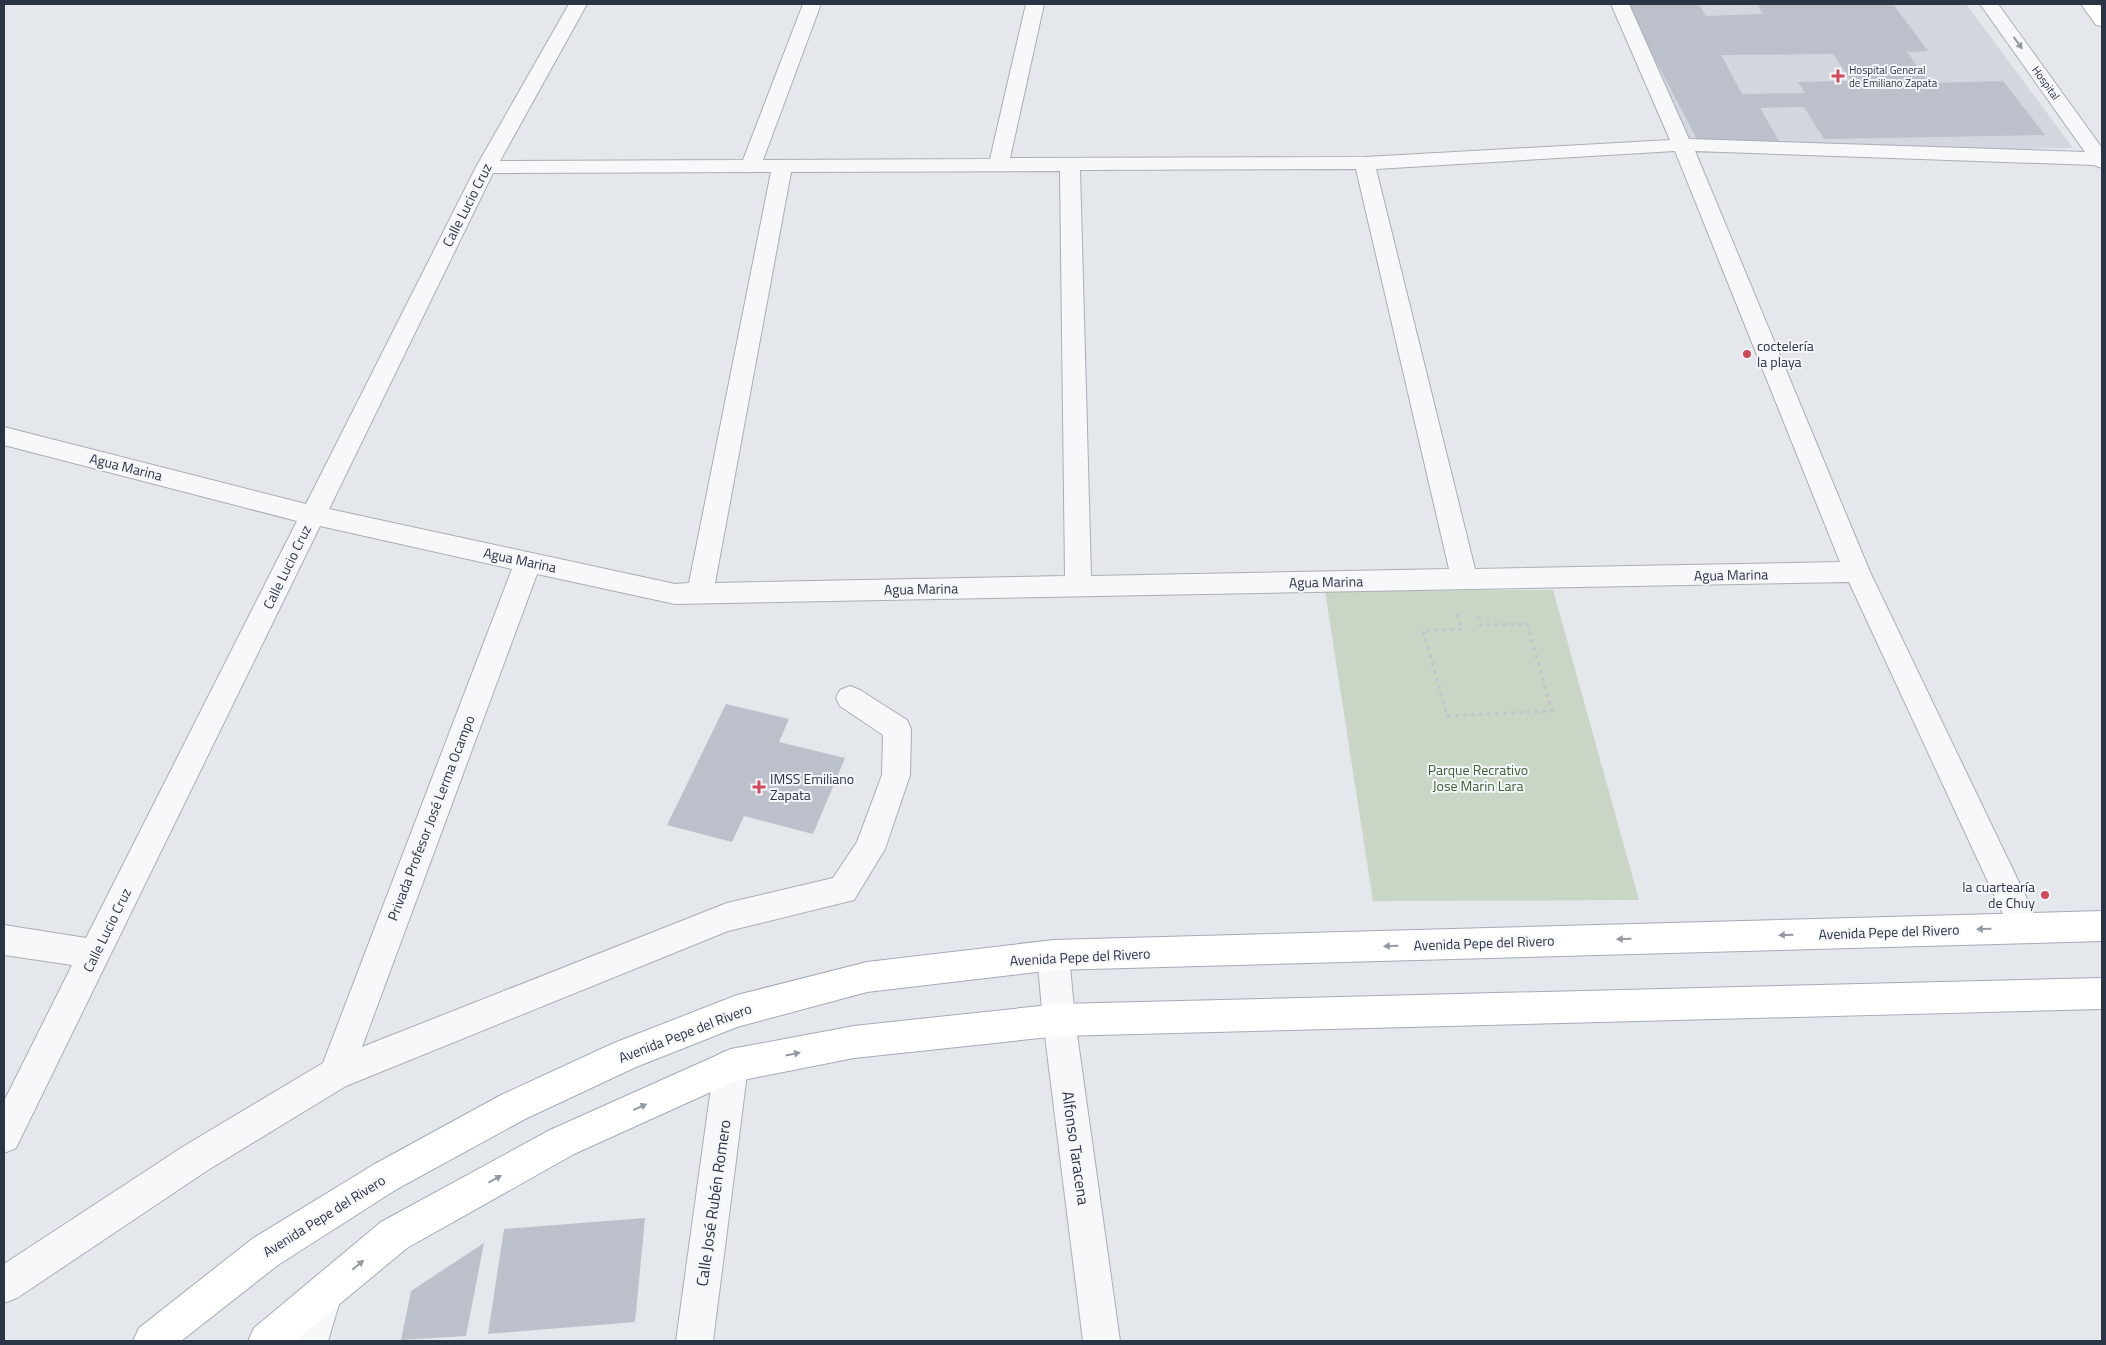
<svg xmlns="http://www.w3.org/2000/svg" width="2106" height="1345" font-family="'Titillium Web',sans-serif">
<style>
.built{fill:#d2d6de}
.green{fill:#c9d6c5}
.building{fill:#bbc0ca;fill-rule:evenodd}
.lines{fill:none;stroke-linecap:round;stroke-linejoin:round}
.minor-casing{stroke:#a9aeb7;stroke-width:2}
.major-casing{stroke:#a3abb8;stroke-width:2}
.path{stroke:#c2c5cb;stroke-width:3;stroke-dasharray:4 4;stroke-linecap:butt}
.minor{fill:#f7f8fa;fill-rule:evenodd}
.major{fill:#fff;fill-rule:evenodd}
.oneway{fill:#9196a0}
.oneway2{fill:#959aa2}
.poi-dot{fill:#d1495b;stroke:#f4f6f9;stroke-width:2}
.labels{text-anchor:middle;stroke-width:4;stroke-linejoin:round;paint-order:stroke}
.far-poi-label{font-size:11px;fill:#2b3445;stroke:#f4f6f9;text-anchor:start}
.far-street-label{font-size:11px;fill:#2b3445;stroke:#f4f6f9}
.street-label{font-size:14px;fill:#2b3445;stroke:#f4f6f9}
.poi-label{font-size:14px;fill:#2b3445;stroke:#f4f6f9;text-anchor:start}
.park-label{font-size:14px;fill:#3f6138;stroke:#f4f6f9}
.near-street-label{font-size:16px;fill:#2b3445;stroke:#f4f6f9}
</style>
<rect width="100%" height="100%" fill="#e4e7ec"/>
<path class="built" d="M1619,4H1966L2073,148L1696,153Z"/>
<path class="green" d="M1553,590L1639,900L1373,901L1325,591Z"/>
<path class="building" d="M1626,4H1699L1706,16L1763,14L1757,4H1893L1928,51L1907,52L1929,83L2003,81L2045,135L1824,139L1804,107L1760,108L1780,143L1700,145ZM1833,54L1851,81L1798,82L1805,93L1742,94L1721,55Z
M726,704L789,719L779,742L845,758L813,834L744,816L732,842L667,825Z
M645,1218L635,1322L488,1334L504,1229Z
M484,1243L466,1336L401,1340L411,1291Z"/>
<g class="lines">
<defs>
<path id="minor" d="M569,4H587L500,161L743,160L803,4H821L763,160L990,159L1026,4H1044L1010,158L1365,157L1670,140L1611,4H1629L1689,139L2085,152L1980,4H1998L2102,148V168L2094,165L1695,151L1870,572L2041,928L2036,938L2025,943L2014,938L1849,582L675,604L537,574L362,1047L727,903L833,878L857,842L882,775L883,735L840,706L836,698L840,690L850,686L860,690L907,720L911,729L910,775L885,849L854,900L728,931L346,1086L208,1170L17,1298L4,1303V1264L184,1146L323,1063L512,569L320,526L16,1148L4,1153V1101L72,965L4,955V925L86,938L297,521L4,445V427L306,504L476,167ZM1675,151L1840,562L1475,569L1376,169ZM1356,169L1449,569L1091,576L1080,170ZM1060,171L1065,576L715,583L791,172ZM771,172L689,583L675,584L329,509L493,173Z
M1053,940L1064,944L1069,955L1075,1020L1120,1341H1083L1043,1020L1037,955L1042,944Z
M731,1049L743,1054L748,1066L713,1341H676L714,1066L719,1054Z
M324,1276L337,1281L342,1294L328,1341H292L311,1281Z"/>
<path id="major" d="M2081,4H2099L2102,8V26L2096,25Z
M2102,911V941L1053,970L867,992L737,1027L636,1067L525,1119L397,1189L278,1265L181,1341H133L139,1328L252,1239L373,1165L501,1095L614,1043L737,995L867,962L1053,940Z
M2102,978V1009L1059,1036L854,1058L733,1082L574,1154L407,1248L295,1341H248L254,1328L381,1222L550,1130L731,1049L854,1026L1059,1004Z"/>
</defs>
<use href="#minor" class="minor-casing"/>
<use href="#major" class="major-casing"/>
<path class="path" d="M1457,614L1462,629L1423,630L1447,716L1552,711L1527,624L1480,625L1477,613"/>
<use href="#minor" class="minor"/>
<use href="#major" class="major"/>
</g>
<defs><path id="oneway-solid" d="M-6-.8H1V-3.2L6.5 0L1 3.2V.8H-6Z" transform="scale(1.25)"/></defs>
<use class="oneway" href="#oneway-solid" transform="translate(2018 43) rotate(54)"/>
<g class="oneway2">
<use href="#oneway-solid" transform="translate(1984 929) rotate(178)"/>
<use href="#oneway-solid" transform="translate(1786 935) rotate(178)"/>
<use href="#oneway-solid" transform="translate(1624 939) rotate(178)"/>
<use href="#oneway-solid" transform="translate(1391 946) rotate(178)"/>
<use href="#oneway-solid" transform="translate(793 1054) rotate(-11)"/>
<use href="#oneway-solid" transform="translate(640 1107) rotate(-24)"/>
<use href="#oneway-solid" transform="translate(495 1179) rotate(-29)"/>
<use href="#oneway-solid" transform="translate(358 1265) rotate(-40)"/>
</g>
<g class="poi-dot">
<path d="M1835.5 68.5h5v5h5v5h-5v5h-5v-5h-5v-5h5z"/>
<circle cx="1747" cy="354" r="5"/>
<path d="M756.5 779.5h5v5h5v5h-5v5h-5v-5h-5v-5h5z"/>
<circle cx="2045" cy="895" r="5"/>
</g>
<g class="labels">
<g class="far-poi-label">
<text x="1849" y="74">Hospital General<tspan x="1849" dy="13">de Emiliano Zapata</tspan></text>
</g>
<g class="far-street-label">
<text transform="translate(2046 83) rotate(54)" y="4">Hospital</text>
</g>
<g class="street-label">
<text transform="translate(467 205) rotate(-63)" y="5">Calle Lucio Cruz</text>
<text transform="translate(126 467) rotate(14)" y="5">Agua Marina</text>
<text transform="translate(520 560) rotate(12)" y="5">Agua Marina</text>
<text transform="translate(287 567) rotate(-64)" y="5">Calle Lucio Cruz</text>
<text transform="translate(1731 575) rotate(-1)" y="5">Agua Marina</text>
<text transform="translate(1326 582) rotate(-1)" y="5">Agua Marina</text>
<text transform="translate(921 589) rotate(-1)" y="5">Agua Marina</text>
<text transform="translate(431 818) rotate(-69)" y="5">Privada Profesor José Lerma Ocampo</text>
<text transform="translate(107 930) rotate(-64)" y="5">Calle Lucio Cruz</text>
<text transform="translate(1889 932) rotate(-2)" y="5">Avenida Pepe del Rivero</text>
<text transform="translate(1484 943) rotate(-2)" y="5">Avenida Pepe del Rivero</text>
<text transform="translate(1080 957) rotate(-3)" y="5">Avenida Pepe del Rivero</text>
<text transform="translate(685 1033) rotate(-21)" y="5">Avenida Pepe del Rivero</text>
<text transform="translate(324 1216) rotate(-32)" y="5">Avenida Pepe del Rivero</text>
</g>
<g class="poi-label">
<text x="1757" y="351">coctelería<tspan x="1757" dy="16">la playa</tspan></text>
<text x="770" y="784">IMSS Emiliano<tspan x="770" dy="16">Zapata</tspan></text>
<text x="2035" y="892" text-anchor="end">la cuartearía<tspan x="2035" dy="16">de Chuy</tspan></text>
</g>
<g class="park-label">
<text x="1478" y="775">Parque Recrativo<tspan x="1478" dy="16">Jose Marin Lara</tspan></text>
</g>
<g class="near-street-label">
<text transform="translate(1076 1148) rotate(82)" y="6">Alfonso Taracena</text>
<text transform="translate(713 1203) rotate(-82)" y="6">Calle José Rubén Romero</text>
</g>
</g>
<rect width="2106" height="1345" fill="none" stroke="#2b3445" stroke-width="10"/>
</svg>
